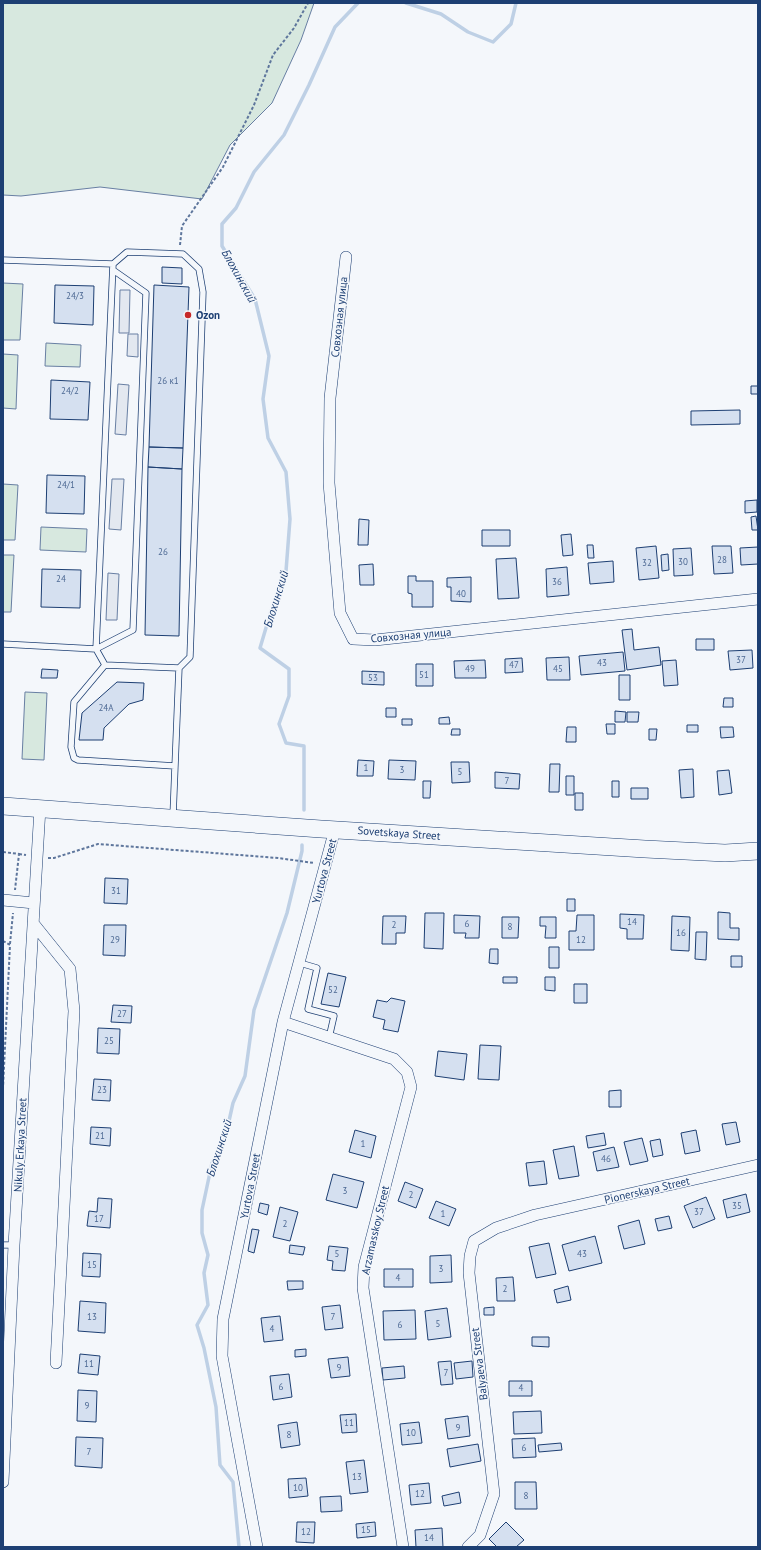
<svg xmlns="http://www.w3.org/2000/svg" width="761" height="1550" font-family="'PT Sans',sans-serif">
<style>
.green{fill:#d7e8df;stroke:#687fa3}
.parking{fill:#e3e8f0;stroke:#687fa3}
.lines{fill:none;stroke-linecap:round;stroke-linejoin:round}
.stream{stroke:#bed0e5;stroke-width:3.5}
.building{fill:#d5e0f0;stroke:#1d3f73}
.lane-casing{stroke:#1d3f73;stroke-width:7}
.street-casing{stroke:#1d3f73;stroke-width:12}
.primary-casing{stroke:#1d3f73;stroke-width:18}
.path{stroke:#5e769c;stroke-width:2;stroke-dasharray:3 2;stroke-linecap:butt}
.lane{stroke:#f4f7fb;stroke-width:5.5}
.street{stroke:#f4f7fb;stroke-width:11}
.primary{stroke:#f4f7fb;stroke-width:17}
.poi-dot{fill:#c62828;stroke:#f4f7fb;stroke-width:1.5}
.labels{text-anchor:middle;stroke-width:3;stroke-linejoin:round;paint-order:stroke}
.number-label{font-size:9px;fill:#4b6792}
.poi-label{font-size:11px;font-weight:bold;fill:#1d3f73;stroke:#f4f7fb;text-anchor:start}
.street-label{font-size:11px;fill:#1d3f73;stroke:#f4f7fb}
.water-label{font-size:12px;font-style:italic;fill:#1d3f73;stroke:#f4f7fb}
</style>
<rect width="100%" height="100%" fill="#f4f7fb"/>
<path class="green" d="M3,3H314L301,40L272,103L230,145L202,199L100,187L21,196L3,195Z
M3,283L23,284L20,340H3Z
M46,343L81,345L80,367L45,366Z
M3,354L18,355L16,409L3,408Z
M3,484L18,485L15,540H3Z
M41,527L87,529L86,552L40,550Z
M3,555H14L11,612H3Z
M25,692L47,693L44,760L22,759Z"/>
<path class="parking" d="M120,290H130L129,333H119Z
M128,334H138V357L127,356Z
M118,384L129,385L126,435L115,434Z
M112,479H124L121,530L109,529Z
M108,573L119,574L117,620H106Z"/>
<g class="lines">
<path class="stream" d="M406,3L441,14L468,32L493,42L511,24L516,3
M304,810V746L286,743L279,724L289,696V669L260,648L271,611L286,571L290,519L286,472L268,438L263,399L269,356L255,299L222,246V224L236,208L254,172L284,135L309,85L335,27L358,3
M239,1547L233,1482L220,1465L216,1407L204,1348L197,1325L208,1305L204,1273L208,1255L202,1233V1210L212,1163L225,1139L233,1103L245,1076L254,1010L287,913L302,851V845"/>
</g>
<path class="building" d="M162,267L182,268V284L162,283Z
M55,285L94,286L93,325L54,323Z
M154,285L189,287L183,448L149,447Z
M51,380L90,382L88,420L50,419Z
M751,386H758V394H751Z
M740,410V424L691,425V411Z
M149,447L183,448L182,469L148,467Z
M148,467L182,469L179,636L145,635Z
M47,475L85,476L84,514L46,513Z
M757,500V512L745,513V501Z
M756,516L758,530H752L751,517Z
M359,519L369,520L368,545H358Z
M482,530H510V546H482Z
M571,534L573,555L563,556L561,535Z
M587,545H593L594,558H588Z
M656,546L659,578L639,580L636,548Z
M712,546H731L733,573L714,574Z
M758,547V564L741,565L740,548Z
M691,548L693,575L674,576L673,549Z
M668,554L669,570L662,571L661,555Z
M516,558L519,598L498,599L496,559Z
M613,561L614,582L590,584L588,563Z
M373,564L374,585H360L359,565Z
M567,567L569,595L547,597L546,569Z
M42,569L81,570L80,608L41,607Z
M408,576H416V581H433V607H412V594L408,593Z
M471,577V602L451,601V587H447V578Z
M632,629L634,650L659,647L661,665L627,670L622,630Z
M696,639H714V650H696Z
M752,650L753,668L730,670L728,651Z
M623,652L625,671L581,675L579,656Z
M569,657L570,680H547L546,658Z
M522,658L523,672L505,673V659Z
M485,660L486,678H455L454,661Z
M676,660L678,685L664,686L662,661Z
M416,664H433V686H416Z
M42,669L58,670L57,678H41Z
M362,671L384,672V685L362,684Z
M619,675H630V700H619Z
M117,682L144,683L143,700L129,704L104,728L103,740H79L82,713Z
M724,698H733V707H723Z
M386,708H396V717H386Z
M615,711L626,712L625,722H615Z
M627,712H639L638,722H627Z
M449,717L450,724H439V718Z
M402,719H412V725H402Z
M606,724H615V734H607Z
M687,725H698V732H687Z
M567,727H576V742H566Z
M720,727H733L734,737L721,738Z
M452,729H460V735H451Z
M649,729H657L656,740H649Z
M358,760L374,761L373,776H357Z
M389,760L416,761L415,780L388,779Z
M451,762H469L470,782L452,783Z
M550,764H560L559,792H549Z
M693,769L694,797L681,798L679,770Z
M729,770L732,793L719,795L717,771Z
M495,772L520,774L519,789L495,788Z
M566,776H574V795H566Z
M423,781H431L430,798H423Z
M612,781H619V797H612Z
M631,788H648V799H631Z
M575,793H583V810H575Z
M105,878L128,879L127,904L104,903Z
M567,899H575V911H567Z
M718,912L730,913V928H739V940L718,939Z
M425,913H444L443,949L424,948Z
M620,914L644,915L643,939H627V929L620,928Z
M454,915L480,916L479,938H465L466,933H454Z
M577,915H594V950H569V931H576Z
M383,916H406L405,933H396V944H382Z
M672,916L690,917L689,951L671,950Z
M502,917H519L518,938H502Z
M540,917H556V938H545L546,926H540Z
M104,925H126L125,956L103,955Z
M696,932H707L706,960L695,959Z
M549,947H559V968H549Z
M490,949H498V964L489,963Z
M731,956H742V967H731Z
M328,973L346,977L339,1007L321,1004Z
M503,977H517V983H503Z
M545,977H555V991L545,990Z
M574,984H587V1003H574Z
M391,998L405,1001L398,1032L383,1029L385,1020L373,1017L377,1000L387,1002Z
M113,1005L132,1006L131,1023L111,1022Z
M98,1028L120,1029L119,1054L97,1053Z
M480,1045L501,1046L499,1080L478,1079Z
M438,1051L467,1054L464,1080L435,1076Z
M94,1079L111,1080L110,1101L92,1100Z
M621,1090V1107H609V1091Z
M736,1122L740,1142L726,1145L722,1124Z
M91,1127L111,1128L110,1146L90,1144Z
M355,1130L376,1136L371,1158L349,1152Z
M696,1130L700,1151L685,1154L681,1133Z
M604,1133L606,1145L588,1148L586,1136Z
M642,1138L648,1161L630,1165L624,1142Z
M660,1139L663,1155L653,1157L650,1141Z
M574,1146L579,1176L559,1179L553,1150Z
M614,1147L619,1167L597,1171L593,1152Z
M544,1161L547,1184L529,1186L526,1163Z
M333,1174L364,1182L357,1208L326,1200Z
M405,1182L423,1189L416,1208L398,1201Z
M746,1194L750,1212L727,1218L723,1200Z
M706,1197L715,1219L693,1228L684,1206Z
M98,1198L112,1199L110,1228L87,1226L89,1211L97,1212Z
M436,1201L456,1209L449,1226L429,1218Z
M260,1203L269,1205L267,1215L258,1212Z
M280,1207L298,1212L290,1241L273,1237Z
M669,1216L672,1228L658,1231L655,1219Z
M639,1220L645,1244L624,1249L618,1226Z
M252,1229L259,1230L254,1253L248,1251Z
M595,1236L602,1263L569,1271L562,1245Z
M549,1243L556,1274L536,1278L529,1247Z
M290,1245L305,1247L303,1255L289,1253Z
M329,1246L348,1248L345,1271L332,1270L333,1261L327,1260Z
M83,1253L101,1254L100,1277L82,1276Z
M451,1255L452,1282L430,1283V1256Z
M384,1269H413V1287H384Z
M513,1277L515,1301H497L496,1278Z
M287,1281H303V1289L288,1290Z
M568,1286L571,1300L557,1303L554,1290Z
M80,1301L106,1303L105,1333L78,1331Z
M340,1305L343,1328L325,1330L322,1307Z
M494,1307V1315H484V1308Z
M447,1308L451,1337L428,1340L425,1311Z
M415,1310L416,1339L384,1340L383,1311Z
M280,1316L283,1340L264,1342L261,1318Z
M532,1337H549V1347L532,1346Z
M306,1349V1356L295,1357V1350Z
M80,1354L100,1356L98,1375L78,1373Z
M348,1357L350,1376L331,1378L328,1359Z
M451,1361L453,1384L441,1385L438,1362Z
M472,1361L473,1377L456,1379L454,1363Z
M404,1366L405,1378L383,1380L382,1368Z
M289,1374L292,1397L273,1400L270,1376Z
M509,1381H532V1396H509Z
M78,1390L97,1391L96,1422L77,1421Z
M541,1411L542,1433L514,1434L513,1412Z
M356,1414L357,1432L342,1433L340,1415Z
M468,1416L470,1436L448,1439L445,1419Z
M297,1422L300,1445L281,1448L278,1425Z
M419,1422L422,1443L402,1445L400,1424Z
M76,1437L103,1438L102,1468L75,1466Z
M535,1438L536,1457L513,1458L512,1439Z
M561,1443L562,1450L539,1452L538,1445Z
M478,1444L481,1461L450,1467L447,1449Z
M364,1460L368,1492L350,1494L346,1462Z
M306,1478L308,1496L289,1498L288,1479Z
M515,1482H536L537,1509H515Z
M429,1483L431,1503L411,1505L409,1485Z
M459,1492L461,1503L444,1506L442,1496Z
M341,1496L342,1511L321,1512L320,1497Z
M297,1522H315L314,1543L296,1542Z
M375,1522L376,1536L357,1538L356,1524Z
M506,1522L524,1540L516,1547H497L489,1539Z
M442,1528L443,1547H416L415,1530Z"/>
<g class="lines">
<defs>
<path id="lane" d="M3,260L113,264L96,649L3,644
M113,264L127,252L183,254L199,269L203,292L190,657L179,668
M113,270L146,293L133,630L96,649L105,665L179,668L173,816
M105,665L74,702L71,747L74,758L78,760L175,766
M300,963L317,968L308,1009L334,1016L329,1038
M3,1245H14"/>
<path id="street" d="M346,257L330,398L329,483L340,613L353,639L375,640L758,599
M3,900L34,903
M33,923L70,969L74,1011L56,1363
M283,1022L394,1059L407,1072L411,1087L364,1267L363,1288L403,1547
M3,1482L14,1245L40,808
M257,1547L222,1356L223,1319L283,1022L335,829
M468,1547L480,1535L494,1494L469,1273L470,1256L474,1241L496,1228L535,1215L758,1165"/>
<path id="primary" d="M3,806L321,829L645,849L725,853L758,851"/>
</defs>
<use href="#lane" class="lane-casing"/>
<use href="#street" class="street-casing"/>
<use href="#primary" class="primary-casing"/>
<path class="path" d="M180,245L182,226L223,167L254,105L273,55L294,28L308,3
M3,852L19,854L15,890
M19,854L26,855
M48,858H54L98,844L278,858L314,863
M3,941L10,945L3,1088
M10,944L13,913"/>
<use href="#lane" class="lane"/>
<use href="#street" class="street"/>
<use href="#primary" class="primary"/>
</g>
<circle class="poi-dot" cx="188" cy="315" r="4"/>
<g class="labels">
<g class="number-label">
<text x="75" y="299">24/3</text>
<text x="168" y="384">26 к1</text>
<text x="70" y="394">24/2</text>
<text x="66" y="488">24/1</text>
<text x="163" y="555">26</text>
<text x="722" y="563">28</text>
<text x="683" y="565">30</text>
<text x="647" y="566">32</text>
<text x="61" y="582">24</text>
<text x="557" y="585">36</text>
<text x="461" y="597">40</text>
<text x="741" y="663">37</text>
<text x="602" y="666">43</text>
<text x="514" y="668">47</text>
<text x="470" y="672">49</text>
<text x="558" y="672">45</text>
<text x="424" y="678">51</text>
<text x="373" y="681">53</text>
<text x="106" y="711">24А</text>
<text x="366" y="771">1</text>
<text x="402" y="773">3</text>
<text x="460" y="775">5</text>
<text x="507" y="784">7</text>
<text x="116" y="894">31</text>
<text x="632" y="925">14</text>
<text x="467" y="927">6</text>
<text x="394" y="928">2</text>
<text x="510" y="930">8</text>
<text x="681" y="936">16</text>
<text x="115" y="943">29</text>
<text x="581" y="943">12</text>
<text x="333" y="993">52</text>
<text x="122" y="1017">27</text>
<text x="109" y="1044">25</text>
<text x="102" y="1093">23</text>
<text x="100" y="1139">21</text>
<text x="363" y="1147">1</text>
<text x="606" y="1162">46</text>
<text x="345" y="1194">3</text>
<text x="411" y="1198">2</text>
<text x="737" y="1209">35</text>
<text x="699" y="1215">37</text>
<text x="443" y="1217">1</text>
<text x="99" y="1222">17</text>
<text x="285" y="1227">2</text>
<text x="337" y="1257">5</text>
<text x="582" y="1257">43</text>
<text x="92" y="1268">15</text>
<text x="441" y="1272">3</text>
<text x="398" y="1281">4</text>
<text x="505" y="1292">2</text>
<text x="92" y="1320">13</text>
<text x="333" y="1320">7</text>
<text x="438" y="1327">5</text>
<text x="400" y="1328">6</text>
<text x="272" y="1332">4</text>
<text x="89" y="1367">11</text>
<text x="339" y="1371">9</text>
<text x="446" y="1376">7</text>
<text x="281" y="1390">6</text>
<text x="521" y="1391">4</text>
<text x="87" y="1409">9</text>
<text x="349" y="1426">11</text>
<text x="458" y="1431">9</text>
<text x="411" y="1436">10</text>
<text x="289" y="1438">8</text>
<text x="524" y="1451">6</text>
<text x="89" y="1455">7</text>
<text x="357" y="1480">13</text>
<text x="298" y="1491">10</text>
<text x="420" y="1497">12</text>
<text x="526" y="1499">8</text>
<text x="366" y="1533">15</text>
<text x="306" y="1535">12</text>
<text x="429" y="1541">14</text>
</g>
<g class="poi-label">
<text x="196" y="319">Ozon</text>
</g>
<g class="street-label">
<text transform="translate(339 317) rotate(-84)" y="4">Совхозная улица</text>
<text transform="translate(411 635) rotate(-5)" y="4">Совхозная улица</text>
<text transform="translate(399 833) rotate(4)" y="4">Sovetskaya Street</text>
<text transform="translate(324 871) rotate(-75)" y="4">Yurtova Street</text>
<text transform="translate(20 1145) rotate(-87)" y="4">Nikuly Erkaya Street</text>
<text transform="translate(250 1186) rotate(-79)" y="4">Yurtova Street</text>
<text transform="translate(647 1190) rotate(-13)" y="4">Pionerskaya Street</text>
<text transform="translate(375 1230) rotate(-77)" y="4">Arzamasskoy Street</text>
<text transform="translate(479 1364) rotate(-97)" y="4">Balyaeva Street</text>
</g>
<g class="water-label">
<text transform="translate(239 276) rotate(61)" y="4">Блохинский</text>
<text transform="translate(276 599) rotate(-73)" y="4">Блохинский</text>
<text transform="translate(219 1148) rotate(-72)" y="4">Блохинский</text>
</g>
</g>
<rect width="761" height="1550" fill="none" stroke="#1d3f73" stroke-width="8"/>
</svg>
